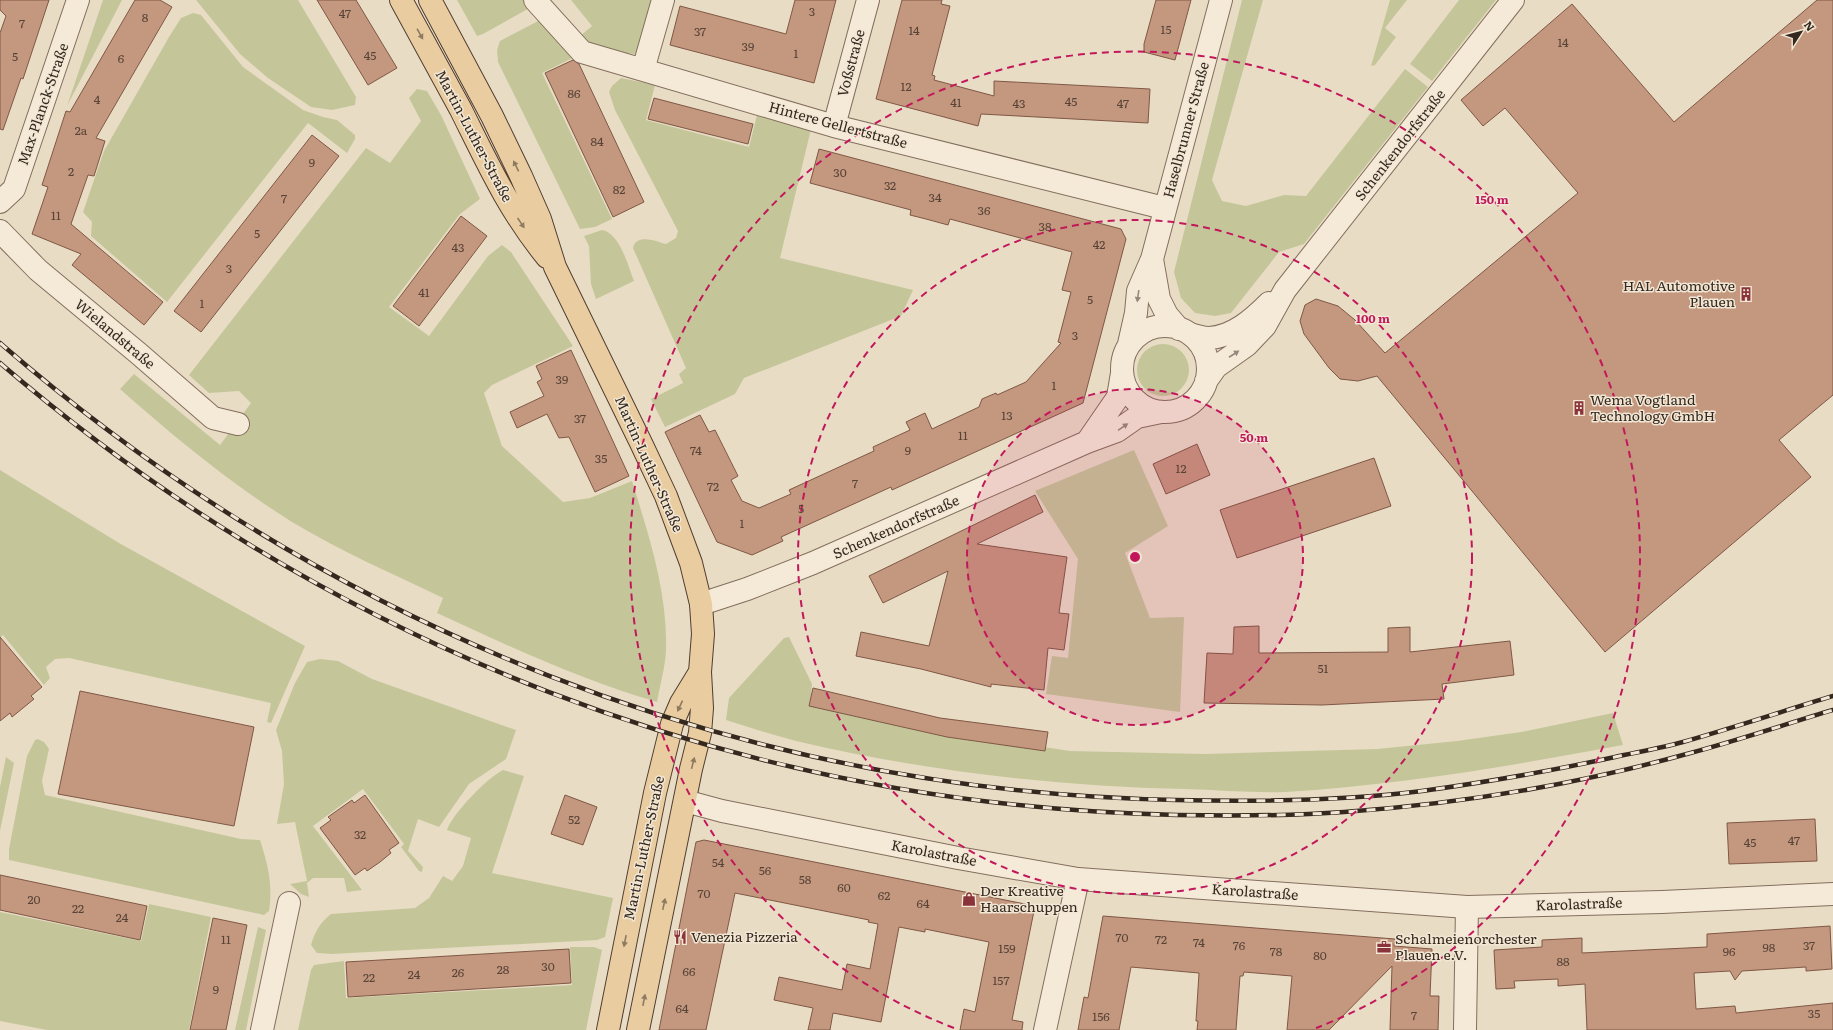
<svg xmlns="http://www.w3.org/2000/svg" width="1833" height="1030" font-family="Literata,serif">
<style>
.green{fill:#c4c69a}
.building{fill:#c4977f;stroke:#7f5845}
.lines{fill:none;stroke-linecap:round;stroke-linejoin:round}
.minor-casing{stroke:#836e5d;stroke-width:24}
.major-casing{stroke:#513d31;stroke-width:24}
.minor{stroke:#f5ead8;stroke-width:22}
.major{stroke:#e9cda1;stroke-width:22}
.rail-casing{stroke:#34281f;stroke-width:4.5}
.rail{stroke:#f2e7d4;stroke-width:3;stroke-dasharray:9;stroke-linecap:butt}
.oneway{fill:#8e7a60}
.oneway2{fill:#94897c}
.ring{fill:none;stroke:#c2185b;stroke-width:2;stroke-dasharray:7 5}
.labels{text-anchor:middle;stroke-width:3;stroke-linejoin:round;paint-order:stroke}
.number-label{font-size:12px;fill:#584437}
.street-label{font-size:14px;fill:#34281f;stroke:#f2e7d4}
.poi-label{font-size:14px;fill:#34281f;stroke:#f2e7d4;text-anchor:start}
.centre{fill:#c2185b;stroke:#f2e7d4;stroke-width:2}
.ring-label{font-size:12px;text-anchor:middle;font-weight:bold;fill:#c2185b;stroke:#f2e7d4;stroke-width:3;stroke-linejoin:round;paint-order:stroke}
</style>
<rect width="100%" height="100%" fill="#e9dcc5"/>
<path class="green" d="M103,0H122L67,106Z
M196,0H298L356,97L355,105L332,110L311,107L268,78L240,54Z
M457,0H523L529,6L526,10L483,34L477,36Z
M571,0H654L641,49L635,54C616,52 595,48 579,37L592,26Z
M1242,0H1263L1212,180L1222,201L1246,206L1284,195L1306,196L1405,69L1428,87L1304,244L1279,252L1231,313L1215,316L1195,313L1181,298L1174,272Z
M1390,0H1407L1385,28L1396,37L1375,65L1371,66Z
M1459,0H1496L1432,81L1410,64Z
M193,13L201,15L243,67L303,110L323,117L337,120L355,135V139L347,153L308,123L167,302L91,236L92,222L83,212L104,151L169,37L181,18Z
M542,19L577,56L542,73L612,219L595,227L580,229L498,62L497,50L500,41Z
M621,78L655,85L646,120L749,147L758,111L812,125L780,258L913,290L901,316L744,378L735,394L665,427L651,399L683,383L679,374L686,368L633,248C636,233 656,241 666,244L676,238L678,231L615,110L609,92L612,86Z
M417,89L427,91L441,115L480,199L460,214L389,307L429,336L488,256L502,245L511,252L573,346L492,385L484,393L502,446L563,502L590,498L632,481C649,536 668,593 666,651C665,668 660,685 657,702C581,680 508,646 437,613L443,598C393,574 340,551 292,522C230,483 174,437 120,389L134,374L220,445L251,403L239,391L209,393L189,375L366,148L390,163L421,121L409,98Z
M602,230C620,233 628,266 634,281L596,299L591,284L589,246L584,236Z
M1137 370a26 26 0 1 1 52 0a26 26 0 1 1-52 0Z
M1134,450L1168,526L1125,553L1150,618L1184,617L1180,712L1046,694L1052,656L1068,658L1078,559L1035,491Z
M0,470L119,543L305,646L271,723L267,722L271,703L69,658L55,659L46,667L50,678L44,685L3,635L0,638Z
M789,637L812,684L810,705L965,735L1070,751L1204,754L1377,749L1457,741L1521,732L1613,713L1623,745C1511,766 1399,785 1285,792C1252,793 1218,790 1184,789C1054,786 923,771 796,741C772,735 749,727 726,720L729,698L784,638Z
M320,659L338,661L372,679L516,730L506,759L469,784L439,827L418,819L408,851L423,867L422,872L419,871L401,847L404,844L363,789L313,826L362,890L347,892L344,878H313L307,883L309,897L301,894L290,884L307,881L295,822L277,824L284,784L282,751L276,730L295,683L307,662Z
M38,739L44,742L49,749L42,781L45,795L241,839L260,840C268,865 273,884 269,911L264,915L9,860V849L27,756L35,740Z
M6,757L14,763L0,831V787Z
M503,770L524,776L492,873L613,898L605,937L597,940L332,954L317,953L311,945C315,931 320,923 331,914L415,908L429,898L443,876L452,881L463,866L471,838L447,830C453,813 487,778 503,770Z
M149,904L211,917L189,1030H47L0,1021V912L141,941Z
M258,927L266,930L246,1030H235Z
M570,947H594L602,950L586,1030H298L311,970L314,965L344,961L346,998L572,985Z"/>
<path class="building" d="M0,0H49L23,79L21,78L3,130L0,129V33L6,16L0,10Z
M135,0H160L172,7L96,138L105,141L94,176L88,175L71,224L163,302L144,325L72,265L81,254L32,234L48,187L42,185L66,111L70,112Z
M317,0H356L397,68L368,85Z
M795,0H836L814,83L670,45L680,6L786,34Z
M902,0H942L941,4L950,6L932,75L935,76L934,80L994,96V81L1150,89L1148,123L981,114L978,126L876,99Z
M1156,0H1191L1175,60L1144,52V44Z
M1817,0H1833V395L1779,440L1811,477L1605,652L1377,376L1358,381L1340,379L1329,368L1304,334L1300,321L1305,305L1316,299L1338,306L1355,320L1385,353L1578,193L1505,108L1483,126L1461,100L1572,4L1674,122Z
M573,60L579,64L644,202L613,217L545,73Z
M654,98L753,124L748,144L648,119Z
M312,135L339,156L201,332L174,311Z
M819,149L1121,229L1126,239L1083,403L892,490L891,487L781,537L783,541L752,555L717,542L665,432L700,415L709,432L715,430L738,476L731,480L742,501L759,508L791,494L789,490L874,451L873,447L910,430L906,422L925,413L932,429L979,407L982,399L996,393L997,395L1026,382L1061,343L1058,342L1071,292L1062,290L1072,252L950,219L948,225L926,219L910,215L911,210L810,183Z
M461,216L487,236L419,326L393,306Z
M571,350L629,476L595,492L569,437L559,438L547,414L517,428L510,412L544,396L537,382L542,379L536,366Z
M1197,444L1210,475L1166,494L1153,464Z
M1374,458L1391,506L1237,558L1220,510Z
M1035,495L1043,512L977,544L1067,557L1059,613L1069,614L1064,650L1048,648L1044,690L991,684V687L921,669L856,656L861,632L929,646L948,571L883,603L869,576Z
M1259,626V653L1388,652V628L1410,627V652L1510,641L1514,675L1442,684L1444,699L1322,705L1204,703L1207,653L1233,654L1234,627Z
M0,637L42,687L31,696L34,699L12,717L10,713L0,721Z
M813,688L940,718L1048,732L1045,751L947,737L809,706Z
M80,691L254,727L234,826L58,794Z
M365,795L399,843L389,850L391,853L380,862L367,871L365,868L355,875L320,828L331,820L328,817L352,800L354,803Z
M565,795L597,807L583,845L551,834Z
M1815,819L1817,861L1729,864L1727,823Z
M704,840L1035,906L1012,1020L1023,1022L1022,1030H960L964,1009L975,1012L989,942L925,929V932L899,927L881,1022L833,1013L830,1030H808L813,1008L774,1000L779,977L842,990L847,964L870,969L878,924L868,922L869,920L735,893L706,1030H659L696,842Z
M0,875L147,906L140,940L0,910Z
M1103,916L1395,939L1394,946L1432,949L1430,996H1439L1438,1030H1390L1392,966L1329,1030H1287L1292,976L1244,972L1243,976H1240L1236,1030H1197L1198,1021H1196L1199,973L1131,967L1119,1030H1078L1084,997L1088,998Z
M213,918L247,925L226,1030H190Z
M1830,926L1832,969L1806,971V967L1742,971L1735,980L1730,971L1694,973L1696,1009L1735,1006L1736,1013L1833,1003V1030H1587L1585,984L1558,986V979L1514,981L1515,988L1496,989L1494,950L1542,947V940L1582,938V953L1707,947V934Z
M569,949L571,983L348,997L346,962Z"/>
<g class="lines">
<defs>
<path id="minor" d="M535,0L582,52L834,126L1164,208
M643,70L663,0
M834,126L868,0
M0,202L14,189L78,0
M0,231L38,270L138,353L213,418L238,424
M1152,259L1159,299L1167,315L1179,329
M1122 369a43 43 0 1 1 86 0a43 43 0 1 1-86 0Z
M1190,334C1196,336 1203,338 1209,338C1233,337 1253,319 1269,303
M1129,344L1136,313L1138,291L1152,259L1221,0
M1206,381L1216,367L1247,345L1265,326L1285,290L1513,0
M1087,442L1118,397L1122,373
M701,604L747,589L813,563L1087,442L1117,431L1137,417L1161,412
M685,801L722,811L958,858L1078,879L1467,907L1662,902L1833,894
M262,1030L289,903
M1045,1030L1078,879
M1465,1030L1467,907"/>
<path id="major" d="M401,0C421,36 441,73 461,110C487,162 509,211 547,257
M430,0L492,116L521,176L540,219L555,267L641,443L666,496L691,563L701,604L703,634L700,672L702,708L700,733L691,769L638,1030
M608,1030L655,793L672,724L681,703L700,672"/>
</defs>
<use href="#minor" class="minor-casing"/>
<use href="#major" class="major-casing"/>
<use href="#minor" class="minor"/>
<use href="#major" class="major"/>
<defs>
<path id="rail" d="M0,343C328,628 741,792 1176,800C1258,802 1341,801 1422,791C1487,782 1551,771 1615,757C1638,752 1661,748 1683,742C1733,728 1783,711 1833,696
M0,363C331,647 741,806 1177,815C1233,816 1289,816 1344,812C1457,804 1574,785 1683,755C1733,742 1783,725 1833,710"/>
</defs>
<use href="#rail" class="rail-casing"/>
<use href="#rail" class="rail"/>
</g>
<defs><path id="oneway-solid" d="M-6-.8H1V-3.2L6.5 0L1 3.2V.8H-6Z"/></defs>
<g class="oneway">
<use href="#oneway-solid" transform="translate(420 34) rotate(61)"/>
<use href="#oneway-solid" transform="translate(516 166) rotate(-116)"/>
<use href="#oneway-solid" transform="translate(521 223) rotate(56)"/>
<use href="#oneway-solid" transform="translate(680 706) rotate(115)"/>
<use href="#oneway-solid" transform="translate(693 763) rotate(-76)"/>
<use href="#oneway-solid" transform="translate(664 904) rotate(-78)"/>
<use href="#oneway-solid" transform="translate(625 941) rotate(101)"/>
<use href="#oneway-solid" transform="translate(644 1000) rotate(-79)"/>
</g>
<g class="oneway2">
<use href="#oneway-solid" transform="translate(1138 296) rotate(98)"/>
<use href="#oneway-solid" transform="translate(1234 354) rotate(-33)"/>
<use href="#oneway-solid" transform="translate(1123 427) rotate(-34)"/>
</g>
<circle cx="1135" cy="557" r="168" fill="#c2185b" fill-opacity=".12"/>
<g class="ring">
<circle cx="1135" cy="557" r="168"/>
<circle cx="1135" cy="557" r="337"/>
<path d="M954 1028A505 505 0 1 1 1316 1028"/>
</g>
<defs>
<symbol id="building-bare" viewBox="-9 -9 18 18"><path d="M-4-6H4V6H1V3H-1V6H-4ZM-2.5-4.3h1.7v1.8h-1.7ZM.8-4.3h1.7v1.8H.8ZM-2.5-1h1.7V.8h-1.7ZM.8-1h1.7V.8H.8Z" fill="#8b333a" stroke="#f2e7d4" stroke-width="2.5" paint-order="stroke"/></symbol>
<symbol id="shop-bare" viewBox="-9 -9 18 18"><path d="M-5-2.5h2.3a2.7 3.5 0 0 1 5.4 0H5L5.5 6h-11ZM-1.5-2.5h3a1.5 2.3 0 0 0-3 0Z" fill="#8b333a" stroke="#f2e7d4" stroke-width="2.5" paint-order="stroke"/></symbol>
<symbol id="restaurant-bare" viewBox="-9 -9 18 18"><path d="M-5-6h1v4h1v-4h1v4h1v-4h1v5L-1.5 .5V6h-2V.5L-5-1ZM5-6V6H3V1.5H1.5Q1.5-4 5-6Z" fill="#8b333a" stroke="#f2e7d4" stroke-width="2.5" paint-order="stroke"/></symbol>
<symbol id="office-bare" viewBox="-9 -9 18 18"><path d="M-6-3h4V-5.5h4V-3h4V5H-6ZM-1-4.5V-3h2v-1.5ZM-6 0V1H6V0Z" fill="#8b333a" stroke="#f2e7d4" stroke-width="2.5" paint-order="stroke"/></symbol>
</defs>
<g fill-rule="evenodd">
<use href="#building-bare" x="1736" y="284" width="20" height="20"/>
<use href="#building-bare" x="1569" y="398" width="20" height="20"/>
<use href="#shop-bare" x="959" y="889" width="20" height="20"/>
<use href="#restaurant-bare" x="670" y="927" width="20" height="20"/>
<use href="#office-bare" x="1374" y="937" width="20" height="20"/>
</g>
<g class="labels">
<g class="number-label">
<text x="812" y="16">3</text>
<text x="345" y="18">47</text>
<text x="145" y="22">8</text>
<text x="22" y="28">7</text>
<text x="1166" y="34">15</text>
<text x="914" y="35">14</text>
<text x="700" y="36">37</text>
<text x="1563" y="47">14</text>
<text x="748" y="51">39</text>
<text x="796" y="58">1</text>
<text x="370" y="60">45</text>
<text x="15" y="61">5</text>
<text x="121" y="63">6</text>
<text x="906" y="91">12</text>
<text x="574" y="98">86</text>
<text x="97" y="104">4</text>
<text x="1071" y="106">45</text>
<text x="956" y="107">41</text>
<text x="1019" y="108">43</text>
<text x="1123" y="108">47</text>
<text x="81" y="135">2a</text>
<text x="597" y="146">84</text>
<text x="312" y="167">9</text>
<text x="71" y="176">2</text>
<text x="840" y="177">30</text>
<text x="890" y="190">32</text>
<text x="619" y="194">82</text>
<text x="935" y="202">34</text>
<text x="284" y="203">7</text>
<text x="984" y="215">36</text>
<text x="56" y="220">11</text>
<text x="1045" y="231">38</text>
<text x="257" y="238">5</text>
<text x="1099" y="249">42</text>
<text x="458" y="252">43</text>
<text x="229" y="273">3</text>
<text x="424" y="297">41</text>
<text x="1090" y="304">5</text>
<text x="202" y="308">1</text>
<text x="1075" y="340">3</text>
<text x="562" y="384">39</text>
<text x="1054" y="390">1</text>
<text x="1007" y="420">13</text>
<text x="580" y="423">37</text>
<text x="963" y="440">11</text>
<text x="696" y="455">74</text>
<text x="908" y="455">9</text>
<text x="601" y="463">35</text>
<text x="1181" y="473">12</text>
<text x="855" y="488">7</text>
<text x="713" y="491">72</text>
<text x="801" y="513">5</text>
<text x="742" y="528">1</text>
<text x="1323" y="673">51</text>
<text x="574" y="824">52</text>
<text x="360" y="839">32</text>
<text x="1794" y="845">47</text>
<text x="1750" y="847">45</text>
<text x="718" y="867">54</text>
<text x="765" y="875">56</text>
<text x="805" y="884">58</text>
<text x="844" y="892">60</text>
<text x="704" y="898">70</text>
<text x="884" y="900">62</text>
<text x="34" y="904">20</text>
<text x="923" y="908">64</text>
<text x="78" y="913">22</text>
<text x="122" y="922">24</text>
<text x="1122" y="942">70</text>
<text x="226" y="944">11</text>
<text x="1161" y="944">72</text>
<text x="1199" y="947">74</text>
<text x="1239" y="950">76</text>
<text x="1809" y="950">37</text>
<text x="1769" y="952">98</text>
<text x="1007" y="953">159</text>
<text x="1276" y="956">78</text>
<text x="1729" y="956">96</text>
<text x="1320" y="960">80</text>
<text x="1563" y="966">88</text>
<text x="548" y="971">30</text>
<text x="503" y="974">28</text>
<text x="689" y="976">66</text>
<text x="458" y="977">26</text>
<text x="414" y="979">24</text>
<text x="369" y="982">22</text>
<text x="1001" y="985">157</text>
<text x="216" y="994">9</text>
<text x="682" y="1013">64</text>
<text x="1814" y="1018">35</text>
<text x="1414" y="1020">7</text>
<text x="1101" y="1021">156</text>
</g>
<g class="street-label">
<text transform="translate(851 63) rotate(-75)" y="5">Voßstraße</text>
<text transform="translate(43 104) rotate(-71)" y="5">Max-Planck-Straße</text>
<text transform="translate(838 125) rotate(15)" y="5">Hintere Gellertstraße</text>
<text transform="translate(1186 130) rotate(-75)" y="5">Haselbrunner Straße</text>
<text transform="translate(474 136) rotate(62)" y="5">Martin-Luther-Straße</text>
<text transform="translate(1400 145) rotate(-52)" y="5">Schenkendorfstraße</text>
<text transform="translate(115 334) rotate(40)" y="5">Wielandstraße</text>
<text transform="translate(649 464) rotate(66)" y="5">Martin-Luther-Straße</text>
<text transform="translate(896 527) rotate(-24)" y="5">Schenkendorfstraße</text>
<text transform="translate(644 848) rotate(-78)" y="5">Martin-Luther-Straße</text>
<text transform="translate(934 853) rotate(11)" y="5">Karolastraße</text>
<text transform="translate(1255 892) rotate(4)" y="5">Karolastraße</text>
<text transform="translate(1579 904) rotate(-2)" y="5">Karolastraße</text>
</g>
<g class="poi-label">
<text x="1735" y="291" text-anchor="end">HAL Automotive<tspan x="1735" dy="16">Plauen</tspan></text>
<text x="1590" y="405">Wema Vogtland<tspan x="1590" dy="16">Technology GmbH</tspan></text>
<text x="980" y="896">Der Kreative<tspan x="980" dy="16">Haarschuppen</tspan></text>
<text x="691" y="942">Venezia Pizzeria</text>
<text x="1395" y="944">Schalmeienorchester<tspan x="1395" dy="16">Plauen e.V.</tspan></text>
</g>
</g>
<circle cx="1135" cy="557" r="6" class="centre"/>
<g class="ring-label">
<text x="1492" y="204">150 m</text>
<text x="1373" y="323">100 m</text>
<text x="1254" y="442">50 m</text>
</g>
<g transform="translate(1801 32) rotate(54)" stroke="#f2e7d4" stroke-width="3" paint-order="stroke">
<path d="M0-3L7 15L0 10L-7 15Z" fill="#34281f"/>
<text y="-6" font-size="11" font-weight="bold" text-anchor="middle" fill="#34281f">N</text>
</g>
</svg>
